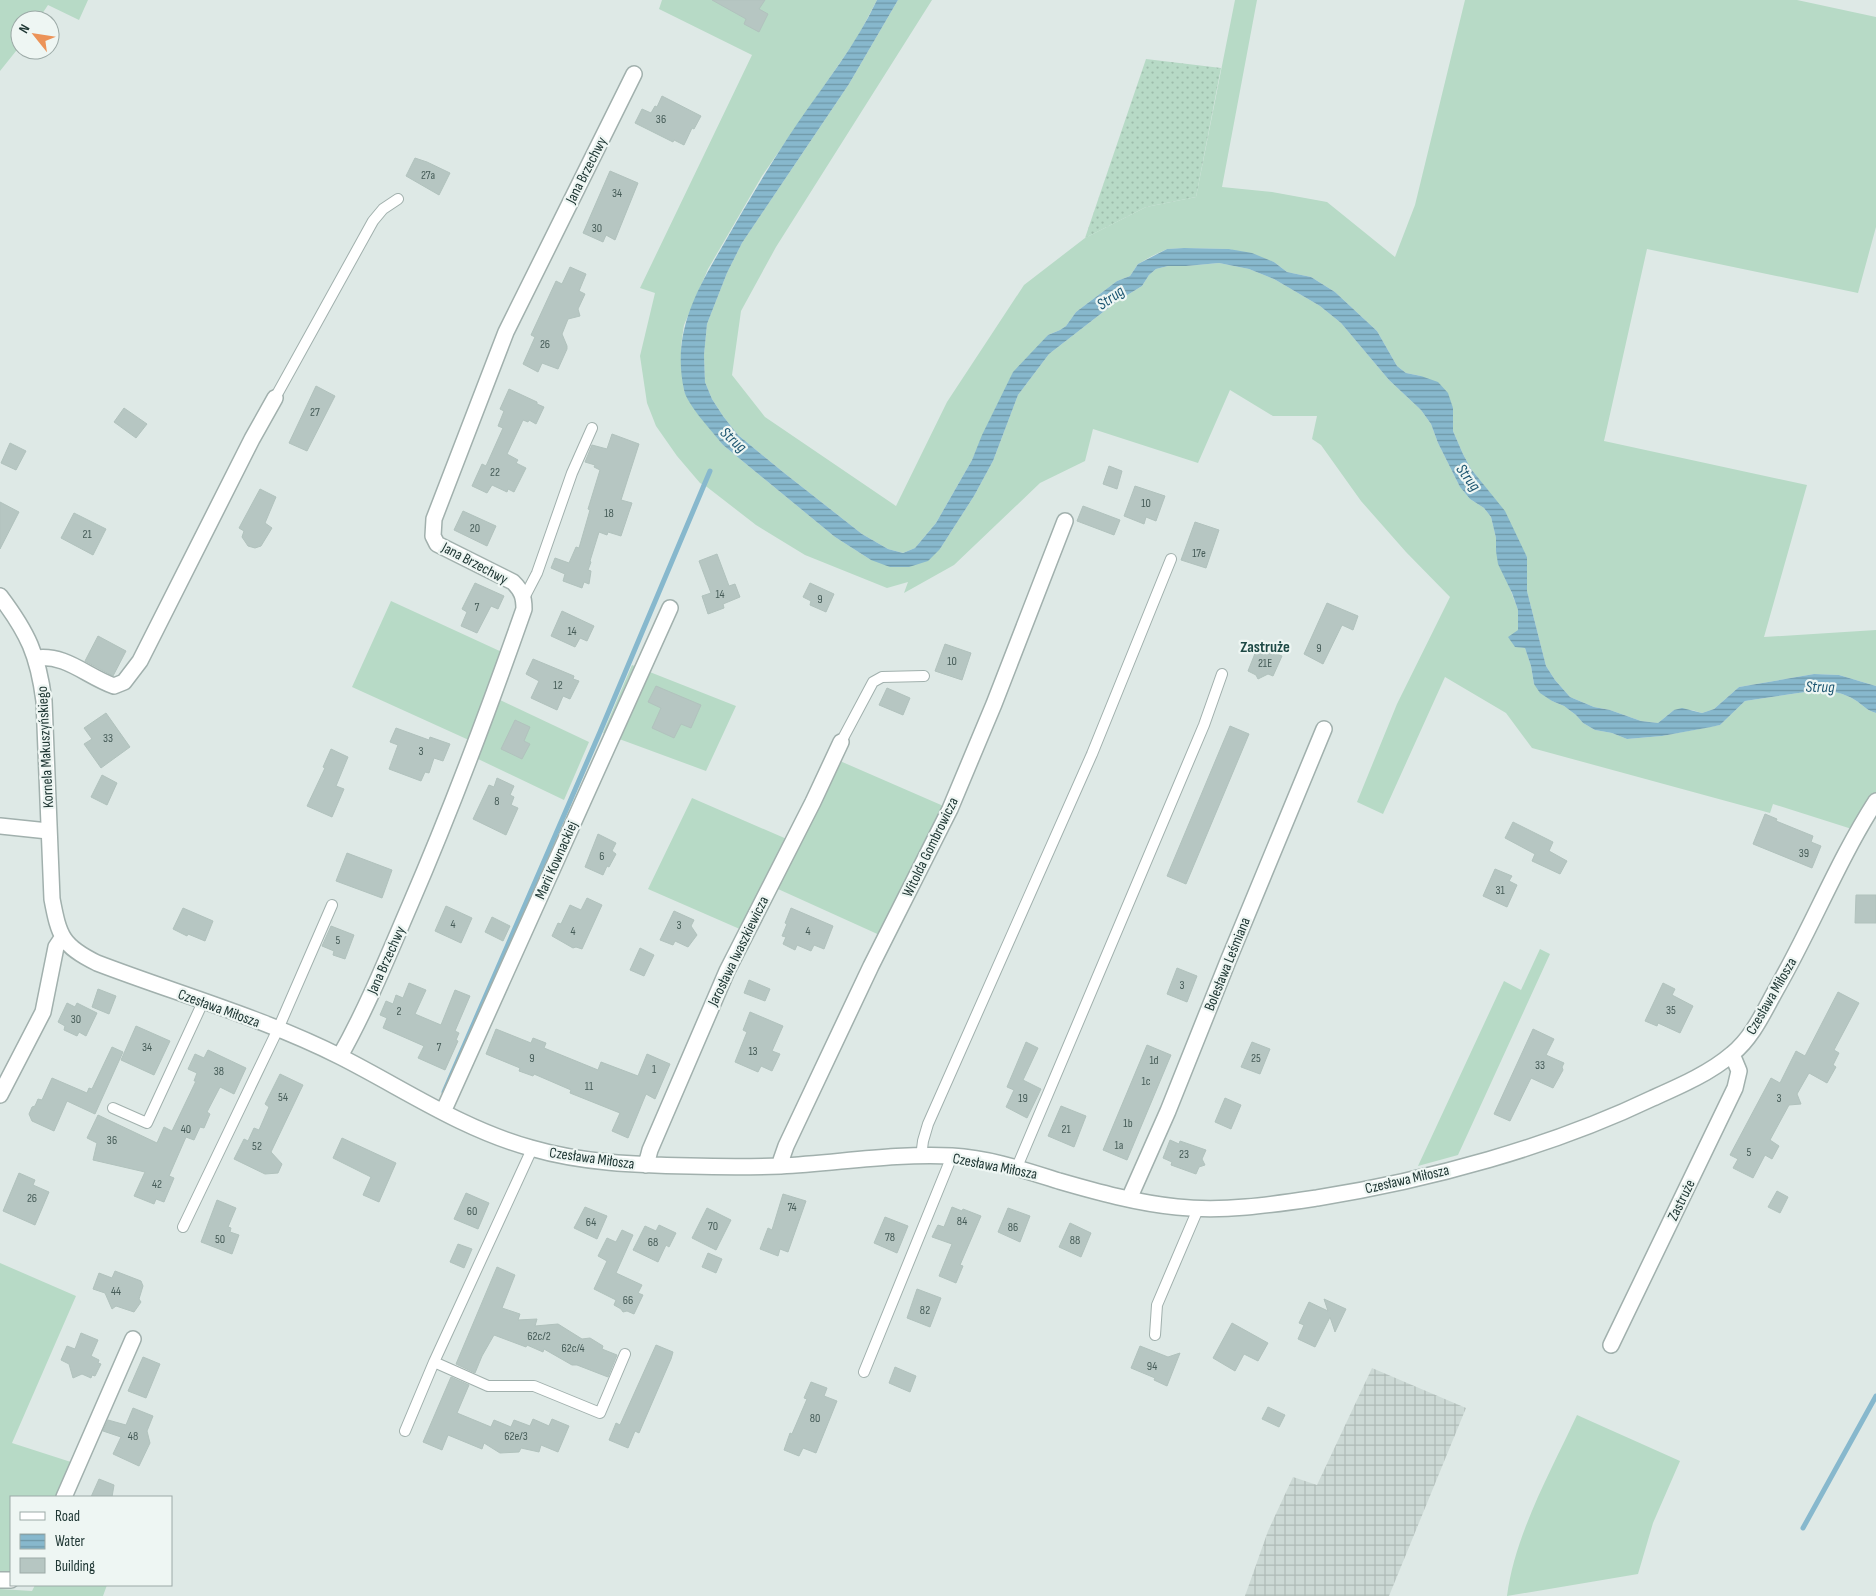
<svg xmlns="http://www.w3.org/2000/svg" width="1876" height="1596" font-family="'Sofia Sans Condensed',sans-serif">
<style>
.industrial{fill:url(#industrial-grid)}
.grass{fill:#b7dac6}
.garden{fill:url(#garden-dots)}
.water{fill:url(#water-rules)}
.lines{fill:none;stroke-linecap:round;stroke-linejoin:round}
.stream{stroke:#87b8cd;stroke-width:5}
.building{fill:#b6c6c2;stroke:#b1c2bd}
.service-casing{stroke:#a1b0ad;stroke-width:12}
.minor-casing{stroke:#a1b0ad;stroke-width:18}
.service{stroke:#fff;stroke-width:10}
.minor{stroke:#fff;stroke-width:15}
.labels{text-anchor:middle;stroke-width:4.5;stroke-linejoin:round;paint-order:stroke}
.number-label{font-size:12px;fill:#465c58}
.street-label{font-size:15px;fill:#203835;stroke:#eef6f3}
.water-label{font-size:16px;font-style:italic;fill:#1d5671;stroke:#eef6f3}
.neighbourhood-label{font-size:16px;font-weight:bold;fill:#1d4945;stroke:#eef6f3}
</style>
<defs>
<pattern id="industrial-grid" width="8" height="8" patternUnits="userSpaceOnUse" patternTransform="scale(1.25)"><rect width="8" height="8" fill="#ccd9d5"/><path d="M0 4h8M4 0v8" fill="none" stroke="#afbbb7"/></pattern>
<pattern id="garden-dots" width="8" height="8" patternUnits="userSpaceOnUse" patternTransform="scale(1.25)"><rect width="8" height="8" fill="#b7dac6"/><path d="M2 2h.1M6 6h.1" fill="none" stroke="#9dbcab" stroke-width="1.8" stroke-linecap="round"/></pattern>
<pattern id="water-rules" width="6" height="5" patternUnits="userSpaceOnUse" patternTransform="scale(1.25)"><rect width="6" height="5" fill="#87b8cd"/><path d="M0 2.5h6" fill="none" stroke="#6e97a7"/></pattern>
</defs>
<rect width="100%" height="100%" fill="#dee9e6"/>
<path class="industrial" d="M1372,1368L1466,1408L1389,1596H1245L1268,1531L1293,1477L1317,1485Z"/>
<path class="grass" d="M0,0H88L79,20L48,5L38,20H20V46L0,71Z
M662,0H877L857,38L762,176L708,269L684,325L681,346L684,391L696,411L723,445L835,537L871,560L940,549L974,496L993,461L1018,395L1049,354L1116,302L1142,286L1149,275L1156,269L1168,266H1186L1219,263L1249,269L1274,279L1320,306L1341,323L1389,380L1421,410L1431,424L1438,443L1460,487L1470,499L1484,508L1491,517L1496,538V551L1518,610L1519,647L1525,648L1531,666L1534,684L1552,701L1564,706L1576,715L1583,723L1595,730L1612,733L1627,739L1662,736L1720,725L1745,701L1819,690C1832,691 1844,693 1855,700C1863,705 1866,710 1876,713V792L1855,830L1773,804L1770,813L1532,748L1506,713L1445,677L1383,814L1357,802L1397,704L1450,597L1406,552L1361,501L1321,445L1312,439L1317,416H1273L1230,390L1198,463L1093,429L1085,461L1040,483L954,565L904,593L908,582L887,588L805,555L756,525L707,487L700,483L677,456L656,426L647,403L640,356L655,293L640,288L752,55L659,9Z
M898,0H932L776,247L741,311L732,375L765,417L896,506L947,402L1024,285L1085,238L1146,207L1196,197L1235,0H1257L1222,187L1272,192L1327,202L1395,257L1415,205L1465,0H1797L1876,17V227L1858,293L1647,249L1604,441L1807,485L1764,637L1876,630V686L1839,675L1814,674L1739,687L1714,709L1702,713L1692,710H1674L1658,723L1641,721L1610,710L1594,707L1570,697L1555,680L1546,666L1527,591V557L1492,496L1471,469L1463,454L1453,431V408L1421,376L1406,373L1397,366L1377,331L1335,292L1311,277L1287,272L1274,262L1229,249L1184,248L1167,249L1152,256L1138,264L1130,276L1117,281L1076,312L1066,326L1060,330L1048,335L996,407L972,460L936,523L915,548L903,553L888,549L862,534L783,472L738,435L723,416L712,399L705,382L704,355L707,324L727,273L742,243L849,84Z
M391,601L504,653L471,741L352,687Z
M632,665L736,706L706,771L603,733Z
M498,699L589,742L564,800L476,758Z
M840,761L948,808L884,937L778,889Z
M692,798L789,840L742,930L648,889Z
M1540,949L1550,954L1458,1155L1418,1166L1504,981L1521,990Z
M0,1263L76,1296L12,1443L74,1463L60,1497H11V1578L0,1577Z
M1577,1415L1680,1461L1653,1523L1638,1574L1507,1596C1515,1534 1551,1471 1577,1415Z
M35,1585H107L103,1596H0V1589L32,1591Z"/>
<path class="garden" d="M1146,59L1221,68L1196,197L1146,207L1085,238Z"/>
<path class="water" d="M877,0H898L849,84L742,243L727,273L707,324L704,355L705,382L712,399L723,416L738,435L783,472L862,534L888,549L903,553L915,548L936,523L972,460L982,435L1013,372L1048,335L1060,330L1066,326L1076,312L1117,281L1130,276L1138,264L1167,249L1184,248L1229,249L1252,253L1274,262L1287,272L1311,277L1335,292L1377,331L1397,366L1406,373L1421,376L1438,382L1448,393L1453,408V431L1463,454L1471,469L1505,511L1527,557V591L1546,666L1555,680L1570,697L1594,707L1610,710L1641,721L1658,723L1674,710L1682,708L1702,713L1714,709L1739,687L1814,674L1839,675L1876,686V713C1866,710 1863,705 1855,700C1844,693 1832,691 1819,690L1745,701L1720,725L1711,727L1662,736L1627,739L1612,733L1595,730L1583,723L1576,715L1564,706L1552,701L1540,693L1534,684L1531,666L1525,648L1515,647L1508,637L1518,630V610L1512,593L1498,564L1496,551V538L1491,517L1484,508L1470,499L1460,487L1438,443L1431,424L1421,410L1389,380L1341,323L1320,306L1274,279L1249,269L1219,263L1186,266H1168L1156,269L1149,275L1142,286L1116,302L1049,354L1018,395L993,461L974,496L940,549L928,561L909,567H890L871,560L835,537L723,445C713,432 687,405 684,390C672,334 695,293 722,247C746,205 770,164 797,124C825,83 856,45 877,0Z"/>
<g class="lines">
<path class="stream" d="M444,1092L600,732L710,471
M1803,1528L1876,1396"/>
</g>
<path class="building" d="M712,0H765L759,9L768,14L759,32L744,24L746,19Z
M662,96L701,116L694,129L692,128L684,145L674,140L673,142L635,123L642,109L651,113L655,106L657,107Z
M415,158L427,162L450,173L439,195L406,176Z
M610,171L638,183L615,240L606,235L603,242L583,233Z
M570,267L586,274L579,291L585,294L578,309L580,316L568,319L562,334L567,346V349L558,369L542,363L538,372L523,364L535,337L531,335L556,281L562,284Z
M316,386L335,396L307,451L289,443Z
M509,389L537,402V404L544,407L536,424L529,420L528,422L523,420L507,454L518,460L516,463L526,468L514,492L508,489L507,492L492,485L487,493L472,486L482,464L486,466L503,428L498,426L504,411L500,409Z
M124,408L147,424L136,438L114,422Z
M612,434L639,444L621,500L632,503L621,536L608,532L607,535L599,532L590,561L591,562L588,570L591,571L589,584L584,582L582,588L563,581L565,574L551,568L555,558L569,563L576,547L579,548L590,510L588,509L600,470L594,467L595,465L585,462L592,445L607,449Z
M10,443L26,451L16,470L1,463Z
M1109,466L1122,471L1117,489L1103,484Z
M1135,486L1165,496L1156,521L1146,517L1144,524L1124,516Z
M260,489L276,497L265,523L272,528L261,546L255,548L248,546L242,537L244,531L239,528Z
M0,502L19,512L0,549Z
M1083,506L1120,520L1114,535L1077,521Z
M463,511L496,526L487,546L454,530Z
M74,513L106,529L93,555L61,538Z
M1195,522L1219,530L1206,568L1181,560Z
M717,554L729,586L735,584L740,597L723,604L724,608L708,614L702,596L711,593L699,561Z
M475,583L504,596L498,609L491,606L477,633L461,626L467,612L462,609Z
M810,583L834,594L826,612L810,605L811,601L803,597Z
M1327,603L1358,616L1353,630L1342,625L1323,664L1304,654Z
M562,611L594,626L587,641L580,638L575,647L551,636Z
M98,636L126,651L113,676L85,661Z
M945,644L971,653L962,680L935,671Z
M1258,646L1282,656L1273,676L1268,674L1258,679L1256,675L1248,671Z
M533,659L574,676L573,679L579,681L570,699L563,696L557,710L531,698L539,681L526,674Z
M656,686L701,705L691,728L681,724L674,738L652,728L661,708L648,702Z
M887,688L910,698L903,715L879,705Z
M106,713L130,747L101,768L84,744L92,739L84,728Z
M515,720L530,727L524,741L530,744L522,759L501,749Z
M1230,726L1249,734L1186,884L1167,876Z
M396,728L429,740L430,737L450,744L443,761L434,758L429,773L425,772L421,781L389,769L398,745L390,742Z
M331,749L348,757L336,786L344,789L332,817L307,806L325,768L323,767Z
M102,775L117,783L107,805L91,797Z
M497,778L514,786L510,795L514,797L511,805L518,808L506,835L473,819L489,785L494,787Z
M1765,814L1777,819L1776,821L1813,836L1811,842L1821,846L1812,868L1753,844Z
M1513,822L1553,842L1549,851L1567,861L1560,874L1532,861L1535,854L1505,838Z
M598,834L616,843L612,851L616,854L609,867L607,866L603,875L585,867Z
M347,853L392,870L382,898L336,881Z
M1495,869L1512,876L1509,881L1517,885L1507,907L1483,896Z
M1856,895H1876V923H1855Z
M587,898L602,905L582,949L576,947L573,948L552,936L558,923L561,924L570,905L581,910Z
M446,906L472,918L461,943L435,931Z
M183,908L213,921L205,941L188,934L187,936L173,929Z
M791,908L833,926L824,949L814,945L811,951L797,945L795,950L783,944L786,937L782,936L787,924L785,923Z
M674,911L694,920L691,926L697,935L688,947L675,941L673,945L660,940Z
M492,917L510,926L503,941L485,932Z
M331,926L354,935L345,959L333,955L334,951L322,946Z
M640,948L654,955L644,976L630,970Z
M1177,968L1197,976L1187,1002L1167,994Z
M749,980L770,989L765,1001L744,993Z
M409,983L426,990L415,1014L441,1025L455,990L470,996L455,1031L459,1033L456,1040L458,1041L445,1070L418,1058L424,1046L383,1028L387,1018L380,1015L386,1001L393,1004L396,995L403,998Z
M1663,983L1675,989L1672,995L1693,1006L1680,1033L1658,1023L1657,1026L1645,1021Z
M98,989L116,996L109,1014L92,1007Z
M1838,992L1859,1003L1834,1050L1839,1053L1833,1065L1836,1067L1827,1083L1809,1073L1797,1094L1801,1104L1789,1105L1770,1140L1779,1146L1772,1159L1765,1155L1753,1178L1733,1168L1738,1159L1730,1155L1771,1078L1780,1083L1796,1051L1805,1056Z
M67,1003L75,1007L77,1003L97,1013L86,1036L79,1032L77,1036L64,1030L65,1026L58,1022Z
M750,1012L783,1026L772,1051L780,1054L772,1071L761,1066L758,1072L735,1062L747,1032L743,1030Z
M136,1026L170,1041L154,1075L121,1060Z
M496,1029L531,1043L533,1038L546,1043L544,1048L598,1070L601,1062L638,1076L647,1054L670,1064L655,1099L646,1094L628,1138L612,1131L620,1113L570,1093L571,1090L534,1074L533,1076L519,1071L520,1068L486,1054Z
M1533,1029L1554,1039L1546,1055L1564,1063L1562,1067L1563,1070L1553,1088L1531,1078L1510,1121L1494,1114Z
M1026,1042L1038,1048L1023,1080L1041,1089L1027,1118L1006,1107L1014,1090L1007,1087Z
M1252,1042L1270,1049L1260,1074L1241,1067Z
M1147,1045L1171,1055L1127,1160L1103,1150Z
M112,1047L123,1052L95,1114L67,1101L54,1131L32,1121L29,1114L32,1107L35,1106L38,1099L42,1100L52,1078L87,1093L89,1088L92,1089Z
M208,1050L246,1068L234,1094L220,1087L207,1112L210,1114L204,1128L200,1127L194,1140L186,1137L169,1176L174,1178L164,1202L156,1199L154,1204L134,1196L145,1172L93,1160L97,1143L87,1138L98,1115L157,1143L164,1127L172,1131L196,1081H194L197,1073L188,1069L195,1054L204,1058Z
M280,1074L303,1085L271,1152L282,1164L278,1173L265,1174L234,1159L244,1139L248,1141L254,1128L259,1130L269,1107L265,1104Z
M1225,1098L1241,1105L1231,1129L1215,1122Z
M1061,1106L1086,1116L1074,1147L1048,1136Z
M342,1138L396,1163L379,1202L363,1195L371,1177L333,1158Z
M1170,1140L1179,1144L1180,1141L1206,1150L1202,1159L1205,1165L1199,1167L1196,1174L1171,1165L1172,1162L1163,1158Z
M19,1173L35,1180L33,1185L49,1192L35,1225L3,1211Z
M1777,1191L1788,1197L1780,1213L1768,1207Z
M466,1193L489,1203L478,1229L454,1219Z
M783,1194L806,1201L788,1252L780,1249L778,1256L760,1249L768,1228L772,1230Z
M217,1200L236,1208L228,1227L231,1228L230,1232L239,1235L232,1254L201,1242Z
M585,1207L607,1216L597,1239L574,1228Z
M952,1207L962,1211L963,1209L981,1216L960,1265L963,1266L956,1283L939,1276L952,1244L932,1237L938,1225L944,1227Z
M707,1208L731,1220L716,1250L692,1238Z
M1008,1208L1030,1216L1020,1242L998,1232Z
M885,1217L908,1226L897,1253L874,1243Z
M1070,1223L1091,1233L1081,1257L1059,1247Z
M659,1225L676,1233L669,1247L666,1245L658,1262L633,1250L645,1226L656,1231Z
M622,1230L633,1235L616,1273L642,1285L638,1293L643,1295L634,1314L627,1311L623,1312L621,1309L614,1305L616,1300L594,1289L607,1261L598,1256L607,1238L616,1242Z
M458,1244L472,1249L464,1268L450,1262Z
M708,1253L722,1259L716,1273L702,1267Z
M497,1267L515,1275L502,1308L520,1314L518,1320L537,1319L535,1326L558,1324L582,1339L590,1338L603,1346L602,1349L617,1355L608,1377L577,1365H572L544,1349L543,1352L527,1345L526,1347L494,1335L482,1356L475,1373L456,1364Z
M115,1271L141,1281L143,1286L139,1299L141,1302L134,1312L116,1306L112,1309L105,1293L93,1289L99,1273L112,1278Z
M917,1289L941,1298L930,1327L907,1318Z
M1324,1299L1346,1309L1335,1332L1330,1317L1315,1347L1298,1339L1304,1325L1299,1323L1309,1302L1328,1311Z
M1232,1323L1268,1343L1258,1361L1244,1354L1235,1371L1213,1358Z
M81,1333L98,1340L91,1356L99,1360L98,1363L101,1364L95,1376L92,1375L91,1378L82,1374L73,1378L69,1364L61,1360L67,1346L75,1349Z
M656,1345L673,1352L671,1359L639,1433L635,1431L628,1448L609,1440L616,1423L620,1425Z
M1140,1346L1168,1357L1180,1353L1167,1386L1154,1380L1155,1378L1131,1368Z
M143,1357L160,1364L146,1398L128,1391Z
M895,1367L916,1376L910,1392L889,1383Z
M451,1377L469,1385L457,1413L491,1427L494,1420L511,1427L514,1420L530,1426L533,1419L549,1426L552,1419L569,1426L558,1452L541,1445L539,1452L521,1448L519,1452L500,1453L484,1443L482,1449L448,1435L442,1450L423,1442Z
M811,1382L827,1388L824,1396L837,1401L816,1453L803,1448L799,1456L784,1450L790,1433L792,1434L807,1399L804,1398Z
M1268,1407L1285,1415L1279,1427L1262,1419Z
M133,1408L153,1416L147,1431L150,1443L139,1466L113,1454L121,1437L103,1431L108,1420L126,1425Z
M99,1479L114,1485L112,1497H91Z"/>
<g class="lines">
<defs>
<path id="service" d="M275,398L373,221L383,209L398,199
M524,598L537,573L572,473L592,428
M841,742L873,682L882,677L924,676
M113,1108L147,1123L203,1002
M532,1149L434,1362L488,1386H534L600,1413L625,1354
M921,1157L923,1141L928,1124L1092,754L1171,559
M1017,1167L1204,725L1222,674
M183,1227L278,1029L332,905
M1155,1335L1157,1305L1198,1209
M864,1372L952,1156
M405,1431L434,1362"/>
<path id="minor" d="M0,596C28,633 38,655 44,701L52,899C59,936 62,946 97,963C178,994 264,1018 341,1057C404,1089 462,1129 531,1148C582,1163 637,1165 690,1166C721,1167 751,1167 781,1166C838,1163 895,1153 952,1156C989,1158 1024,1170 1059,1181C1097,1192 1137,1203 1177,1207C1224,1212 1270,1205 1317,1198C1429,1180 1551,1147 1653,1098C1680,1086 1710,1073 1732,1054C1753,1037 1764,1011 1777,988C1812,927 1838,860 1876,801
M36,658C66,654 86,676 114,686L124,682L140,661L252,439L275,398
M0,826L48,831
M340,1056C367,1008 388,956 410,905C452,808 489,709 524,609C524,597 522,591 513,582L437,544L433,536L434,519L506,332L634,74
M0,1095L43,1012L56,947L62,938
M443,1112L670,608
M646,1165L650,1150L727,971L813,802L841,742
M779,1166L786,1146L871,966L950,809L994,704L1065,521
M1129,1199L1168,1111L1228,961L1324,729
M1611,1345L1735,1088L1739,1071L1732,1054
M64,1497L133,1339
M0,1580H11"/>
</defs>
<use href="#service" class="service-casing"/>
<use href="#minor" class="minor-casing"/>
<use href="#service" class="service"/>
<use href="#minor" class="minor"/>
</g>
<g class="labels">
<g class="number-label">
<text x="661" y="123">36</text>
<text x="428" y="179">27a</text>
<text x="617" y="197">34</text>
<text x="597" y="232">30</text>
<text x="545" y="348">26</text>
<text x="315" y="416">27</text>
<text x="495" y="476">22</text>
<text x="1146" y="507">10</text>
<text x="609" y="517">18</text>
<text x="475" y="532">20</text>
<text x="87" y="538">21</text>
<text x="1199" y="557">17e</text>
<text x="720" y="598">14</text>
<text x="820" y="603">9</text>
<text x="477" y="611">7</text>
<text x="572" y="635">14</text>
<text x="1319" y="652">9</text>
<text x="952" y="665">10</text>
<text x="1265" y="667">21E</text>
<text x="558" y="689">12</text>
<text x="108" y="742">33</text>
<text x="421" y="755">3</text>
<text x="497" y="805">8</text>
<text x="1804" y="857">39</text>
<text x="602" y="860">6</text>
<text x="1500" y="894">31</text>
<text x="453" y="928">4</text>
<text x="679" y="929">3</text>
<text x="573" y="935">4</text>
<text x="808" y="935">4</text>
<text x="338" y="944">5</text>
<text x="1182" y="989">3</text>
<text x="1671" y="1014">35</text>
<text x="399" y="1015">2</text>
<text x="76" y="1023">30</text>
<text x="147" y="1051">34</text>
<text x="439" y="1051">7</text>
<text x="753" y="1055">13</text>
<text x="532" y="1062">9</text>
<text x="1256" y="1062">25</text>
<text x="1154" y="1064">1d</text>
<text x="1540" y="1069">33</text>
<text x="654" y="1073">1</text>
<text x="219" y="1075">38</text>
<text x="1146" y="1085">1c</text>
<text x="589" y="1090">11</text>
<text x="283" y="1101">54</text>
<text x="1023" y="1102">19</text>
<text x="1779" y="1102">3</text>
<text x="1128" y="1127">1b</text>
<text x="186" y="1133">40</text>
<text x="1066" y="1133">21</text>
<text x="112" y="1144">36</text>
<text x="1119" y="1149">1a</text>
<text x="257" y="1150">52</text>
<text x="1749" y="1156">5</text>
<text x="1184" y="1158">23</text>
<text x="157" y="1188">42</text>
<text x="32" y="1202">26</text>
<text x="792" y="1211">74</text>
<text x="472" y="1215">60</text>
<text x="962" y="1225">84</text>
<text x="591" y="1226">64</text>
<text x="713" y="1230">70</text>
<text x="1013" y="1231">86</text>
<text x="890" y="1241">78</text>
<text x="220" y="1243">50</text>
<text x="1075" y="1244">88</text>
<text x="653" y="1246">68</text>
<text x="116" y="1295">44</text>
<text x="628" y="1304">66</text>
<text x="925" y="1314">82</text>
<text x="539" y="1340">62c/2</text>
<text x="573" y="1352">62c/4</text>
<text x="1152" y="1370">94</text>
<text x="815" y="1422">80</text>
<text x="133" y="1440">48</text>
<text x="516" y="1440">62e/3</text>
</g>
<g class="street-label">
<text transform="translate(586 170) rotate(-63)" y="5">Jana Brzechwy</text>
<text transform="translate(475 563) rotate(28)" y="5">Jana Brzechwy</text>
<text transform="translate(45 747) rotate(-93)" y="5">Kornela Makuszyńskiego</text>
<text transform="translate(930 847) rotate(-64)" y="5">Witolda Gombrowicza</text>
<text transform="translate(556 860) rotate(-66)" y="5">Marii Kownackiej</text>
<text transform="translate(738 951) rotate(-64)" y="5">Jarosława Iwaszkiewicza</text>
<text transform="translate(386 960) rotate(-66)" y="5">Jana Brzechwy</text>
<text transform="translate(1227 964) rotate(-68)" y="5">Bolesława Leśmiana</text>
<text transform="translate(1771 996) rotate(-60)" y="5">Czesława Miłosza</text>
<text transform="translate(219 1008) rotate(20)" y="5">Czesława Miłosza</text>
<text transform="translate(592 1158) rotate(8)" y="5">Czesława Miłosza</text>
<text transform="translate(995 1166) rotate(11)" y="5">Czesława Miłosza</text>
<text transform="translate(1407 1179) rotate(-13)" y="5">Czesława Miłosza</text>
<text transform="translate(1681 1200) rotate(-64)" y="5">Zastruże</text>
</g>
<g class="water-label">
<text transform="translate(1110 297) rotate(-35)" y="6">Strug</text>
<text transform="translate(734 439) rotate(42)" y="6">Strug</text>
<text transform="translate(1469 477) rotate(53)" y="6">Strug</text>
<text transform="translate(1820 686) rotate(1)" y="6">Strug</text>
</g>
<g class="neighbourhood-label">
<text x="1265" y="652">Zastruże</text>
</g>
</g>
<rect x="10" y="1496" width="162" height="90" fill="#eef6f3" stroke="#9caaa7"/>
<rect x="20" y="1512" width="25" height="8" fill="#ffffff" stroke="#9caaa7"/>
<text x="55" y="1521" font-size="15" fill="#203835">Road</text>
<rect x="20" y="1534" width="25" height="15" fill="url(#water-rules)" stroke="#9caaa7"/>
<text x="55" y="1546" font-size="15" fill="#203835">Water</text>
<rect x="20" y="1558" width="25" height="15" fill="#b6c6c2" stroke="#9caaa7"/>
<text x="55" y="1571" font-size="15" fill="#203835">Building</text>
<g transform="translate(35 35) rotate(300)"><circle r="24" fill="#eef6f3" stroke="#9caaa7"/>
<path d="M0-4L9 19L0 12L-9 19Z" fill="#ec9358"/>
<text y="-8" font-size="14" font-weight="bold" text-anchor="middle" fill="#203835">N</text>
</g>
</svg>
